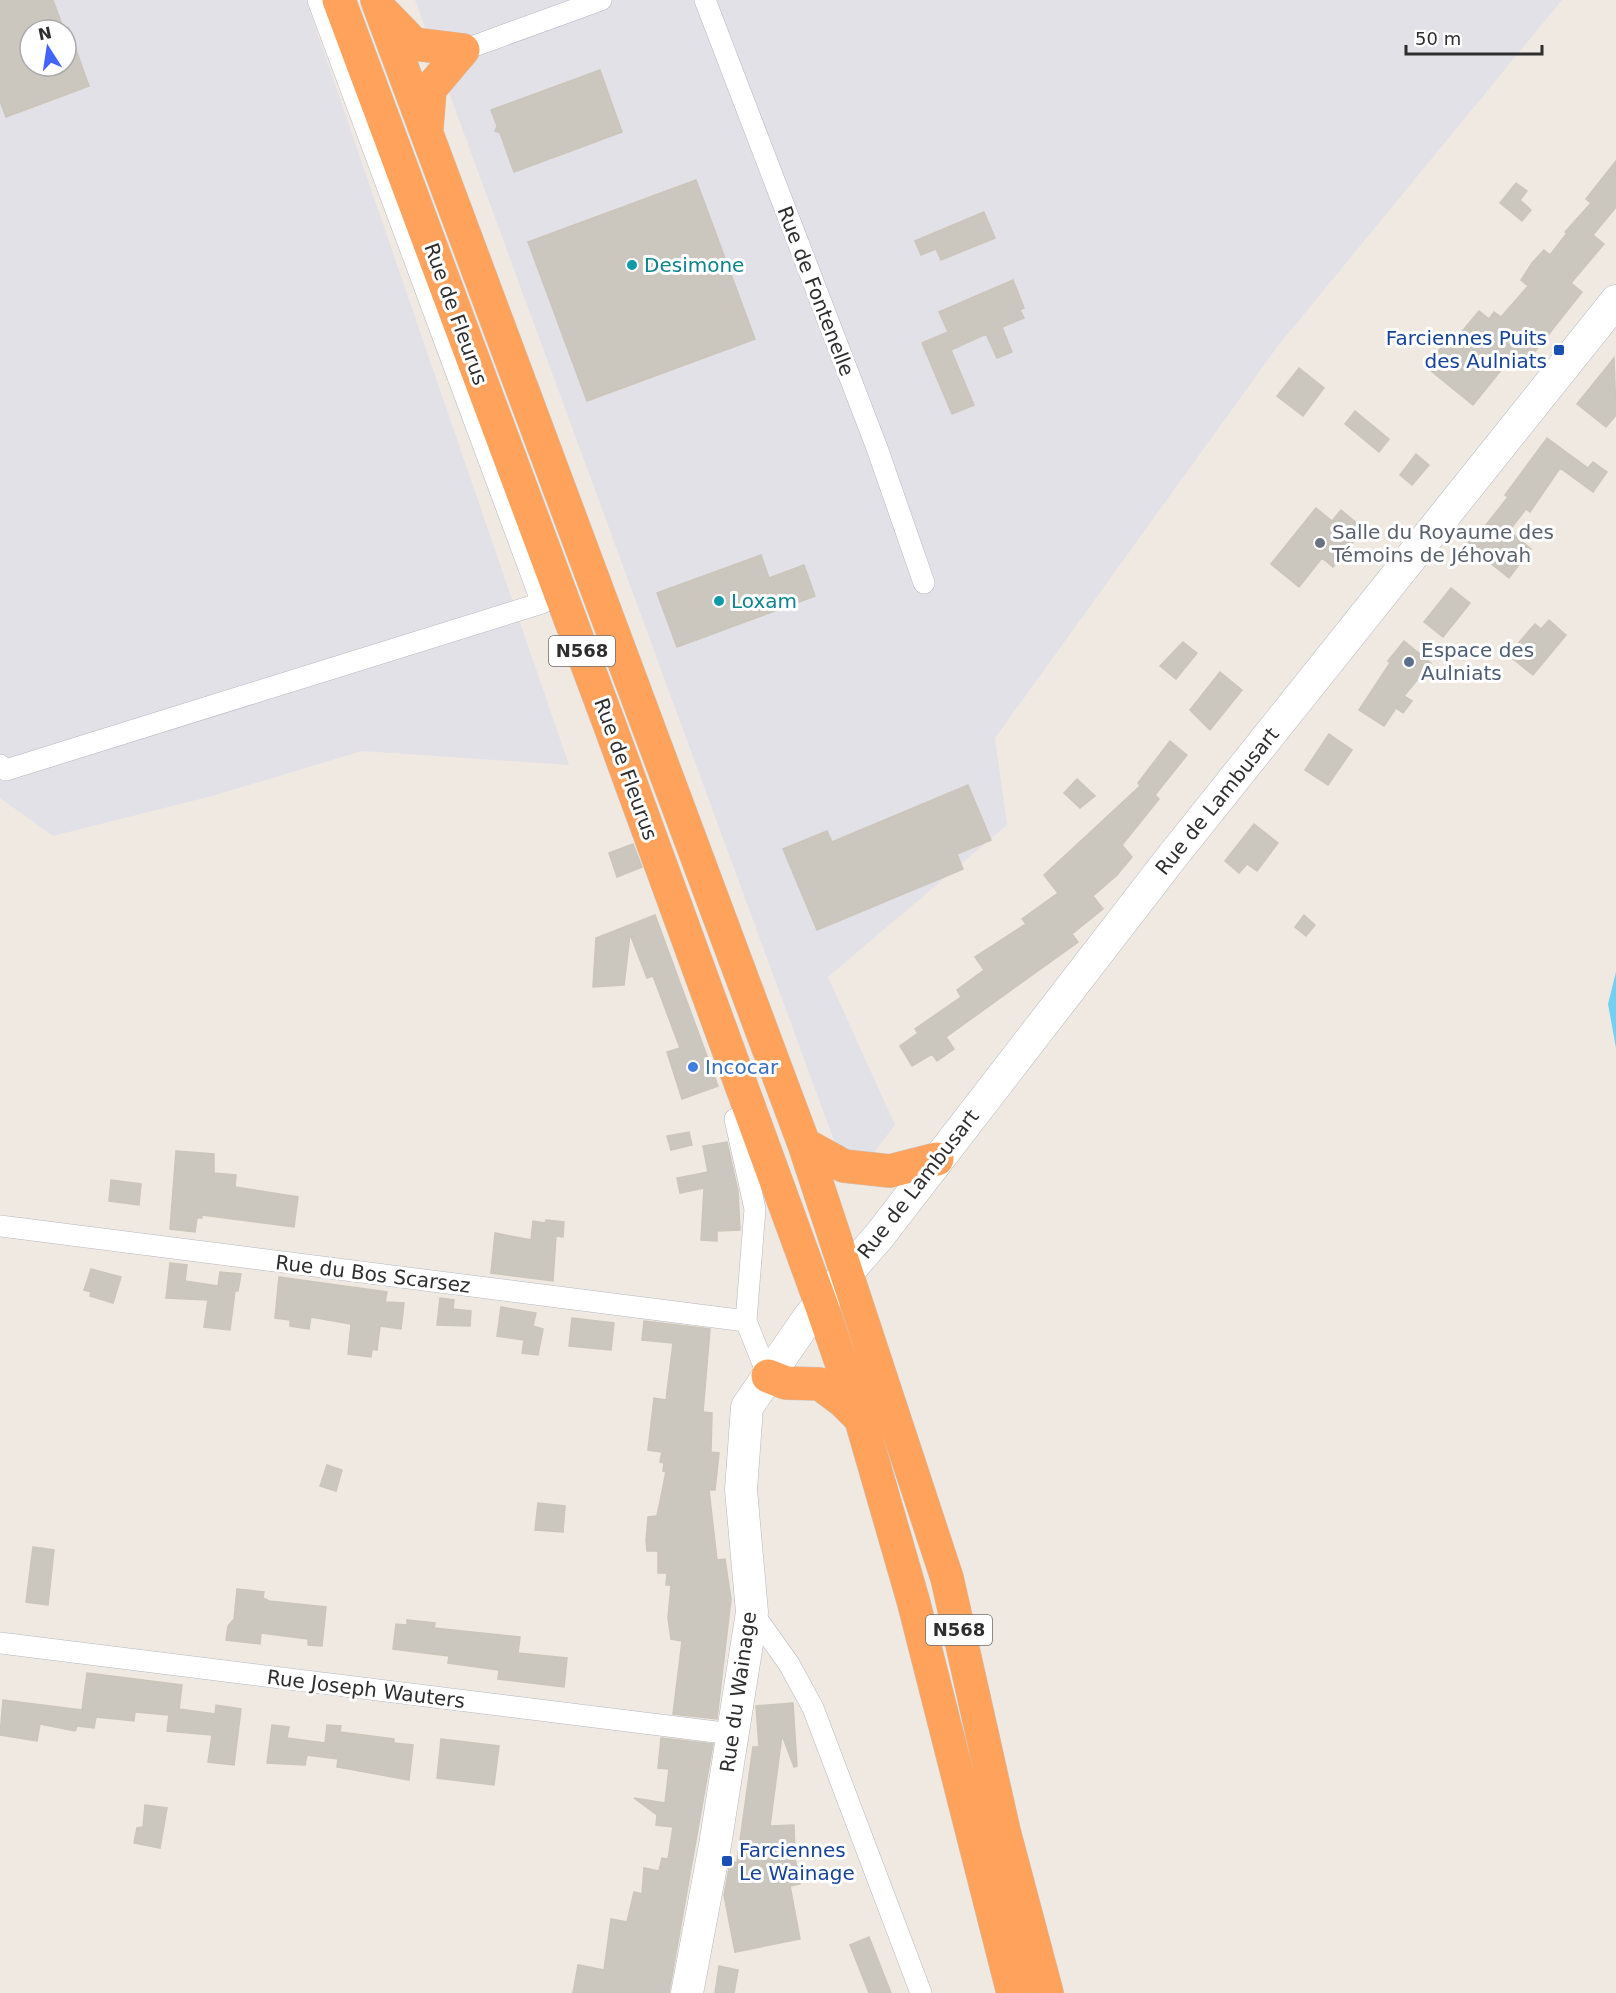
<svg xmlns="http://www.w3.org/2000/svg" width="1616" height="1993" font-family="'DejaVu Sans',sans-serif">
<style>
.industrial{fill:#e3e1e8;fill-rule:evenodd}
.water{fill:#75cff0}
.building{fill:#cbc7bf;stroke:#cbc5ba;stroke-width:1.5}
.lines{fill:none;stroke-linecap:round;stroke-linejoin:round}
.street-casing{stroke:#b4b7c1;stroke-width:22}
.secondary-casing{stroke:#b4b7c1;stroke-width:33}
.highway-casing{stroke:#c9c9c9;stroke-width:34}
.street{stroke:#fff;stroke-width:21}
.secondary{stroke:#fff;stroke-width:32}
.highway{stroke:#ffa35c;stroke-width:33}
.culture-dot{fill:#0f9aa8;stroke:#fff;stroke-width:2}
.transit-dot{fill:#1a4fb4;stroke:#fff;stroke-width:2}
.worship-dot{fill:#6b7280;stroke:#fff;stroke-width:2}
.service-dot{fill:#5c6f8a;stroke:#fff;stroke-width:2}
.shop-dot{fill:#3f7fe0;stroke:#fff;stroke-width:2}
.labels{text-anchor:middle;stroke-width:6;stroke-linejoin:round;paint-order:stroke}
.shield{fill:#fff;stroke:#6d6d6d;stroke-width:1.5}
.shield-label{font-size:18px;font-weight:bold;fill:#2e2e2e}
.culture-label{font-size:20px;fill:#0d838f;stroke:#fff;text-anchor:start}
.street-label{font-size:20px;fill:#2e2e2e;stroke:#fff}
.transit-label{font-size:20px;fill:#164399;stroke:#fff;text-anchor:end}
.worship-label{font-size:20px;fill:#5b616d;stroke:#fff;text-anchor:start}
.service-label{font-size:20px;fill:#4e5e75;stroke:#fff;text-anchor:start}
.shop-label{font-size:20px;fill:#366cbe;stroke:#fff;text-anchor:start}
</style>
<rect width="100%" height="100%" fill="#efe9e1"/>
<path class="industrial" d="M0,0H306L569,765L362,751L212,796L53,836L0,798ZM30,30H66V66H30Z
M415,0H1562L1277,347L995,738L1007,825L828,977L895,1125L850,1184Z"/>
<path class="water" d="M1616,972V1048L1608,1004Z"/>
<path class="building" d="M0,0H53L64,30H30V66H66L68,27L89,86L6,117L0,101Z
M600,70L622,132L514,172L500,133L495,131L497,126L491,110Z
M1616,161V207L1593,235L1604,244L1571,283L1582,292L1521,369L1510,359L1473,405L1426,367L1450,336L1455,340L1479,311L1489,319L1494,312L1501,317L1528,286L1521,280L1532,263L1544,250L1550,255L1567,233L1565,232L1591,203L1586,199Z
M696,180L755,339L587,401L528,242Z
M1516,183L1527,191L1520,200L1531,210L1522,221L1500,203Z
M984,212L995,238L941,260L936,249L921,255L915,241Z
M1013,280L1024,308L1020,310L1024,318L1002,327L1012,352L997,358L986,334L951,350L974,405L952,414L922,343L948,332L939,312Z
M1614,358L1616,415L1606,427L1577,404Z
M1299,368L1324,388L1303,416L1277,396Z
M1355,411L1389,439L1379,452L1345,424Z
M1547,438L1588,468L1593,462L1607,472L1593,492L1560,468L1530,512L1526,509L1509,531L1531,549L1509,578L1467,544L1479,528L1482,530L1508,497L1505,495Z
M1416,454L1429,465L1412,485L1400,475Z
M1316,508L1332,521L1341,510L1364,529L1333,567L1322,558L1299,587L1271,564Z
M761,555L769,578L804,565L815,596L677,647L657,593Z
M1451,588L1470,603L1443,637L1424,622Z
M1549,620L1566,635L1533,675L1508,655L1535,624L1541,629Z
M1404,641L1431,663L1404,696L1412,701L1403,713L1396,708L1384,726L1359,710L1390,663L1388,661Z
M1183,642L1197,653L1176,679L1160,666Z
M1220,672L1242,690L1210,730L1190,710Z
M1329,734L1352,750L1328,785L1305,770Z
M1170,741L1187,755L1155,795L1159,799L1122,845L1132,857L1117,875L1093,896L1103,909L1072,934L1078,942L946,1037L954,1049L937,1061L932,1054L912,1066L900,1046L918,1033L915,1029L961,997L957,990L984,970L975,957L1026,924L1022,919L1058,893L1044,875L1140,786L1138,783Z
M1077,779L1095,796L1080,808L1064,793Z
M968,785L991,840L957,854L963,869L817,930L783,849L827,831L832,842Z
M1254,824L1278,843L1257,871L1247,864L1239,873L1225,861Z
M633,844L642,867L617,877L609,853Z
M655,915L718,1086L682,1099L667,1052L680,1048L653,976L647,978L630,934L624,985L593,987L596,938Z
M1304,915L1315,925L1306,936L1295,927Z
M689,1132L692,1145L671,1150L667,1136Z
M727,1142L738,1191L740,1230L717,1231V1241L701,1240L704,1188L680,1193L677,1178L708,1172L703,1146Z
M176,1151L214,1154V1173L236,1175L235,1187L298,1197L294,1227L202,1215V1218H197L195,1232L170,1229Z
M111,1180L141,1184L139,1205L109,1201Z
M546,1220L564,1222L563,1237L556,1236L553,1281L491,1273L495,1233L531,1240L533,1221L545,1223Z
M170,1263L187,1265L185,1281L218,1286L220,1272L241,1274L238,1291H235L230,1330L204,1327L208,1300L166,1298Z
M91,1269L121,1277L113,1303L90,1296L91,1292L84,1290Z
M279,1277L387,1292L385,1302L404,1303L401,1329L380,1326L377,1350L372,1349L371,1357L348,1354L351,1324L311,1317L309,1329L290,1326V1320L275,1318Z
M440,1298L454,1300L453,1309L471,1311L470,1326L437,1325Z
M501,1307L536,1313L533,1326L543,1329L538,1355L522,1353L524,1340L497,1336Z
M572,1318L614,1323L611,1350L569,1346Z
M644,1321L710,1329L703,1412L712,1413L711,1452L719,1453L715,1490H709L717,1560L725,1559L731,1599L717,1719L673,1714L682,1641L671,1639L668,1618L671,1585H666L667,1573H658V1551H647L646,1541L648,1517L657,1516L666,1472L663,1471L664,1463L660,1462L662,1452L648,1450L654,1398L666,1400L673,1343L642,1340Z
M327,1465L342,1470L336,1491L320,1486Z
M538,1503L565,1506L563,1532L535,1530Z
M33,1547L54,1550L48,1605L26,1602Z
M237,1589L264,1592L263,1598L269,1601L326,1607L322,1646L308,1645V1639L261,1633L260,1644L226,1640L228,1626L234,1619Z
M407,1620L435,1623L434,1628L520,1637L518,1653L567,1658L564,1687L498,1679L499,1670L448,1663L449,1656L393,1649L396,1624L407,1625Z
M87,1673L182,1685L179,1709L215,1714L216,1705L241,1709L234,1765L208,1762L212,1735L167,1731L169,1715L135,1712L134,1721L96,1717L94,1728L77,1726L75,1731L40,1724L37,1741L0,1735L3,1700L82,1710Z
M793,1703L797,1766L794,1767L782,1735L770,1826L794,1825L795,1858L800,1884L790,1886L800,1939L735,1952L724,1895L730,1863L737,1862L753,1747H759L756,1706Z
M272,1725L289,1727L287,1738L325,1743L327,1725L341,1726L340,1732L394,1739V1743L413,1745L409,1780L337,1767L338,1759L307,1755L305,1765L267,1763Z
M661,1738L713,1744L669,1993H573L578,1965L604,1970L611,1919L627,1922L634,1892L642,1894L644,1868L659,1871L662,1858L668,1859L673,1827L656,1825L657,1815L634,1798L665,1803L669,1769L658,1768Z
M441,1739L499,1746L494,1785L437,1778Z
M145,1805L167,1808L160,1848L134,1843L137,1828L143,1827Z
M869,1937L891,1993H869L850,1945Z
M719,1966L738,1970L734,1993H715Z"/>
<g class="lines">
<defs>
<path id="street" d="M705,0L877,448L924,583
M463,50L601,0
M0,765L6,770L542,603L318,0
M735,1119L755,1209L746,1321L768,1376
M0,1226L746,1321
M752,1612L789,1664L813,1708L921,1993
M0,1643L732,1734"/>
<path id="secondary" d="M687,1993L715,1845L752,1612L741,1490L747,1407L809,1317L880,1235L1171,858L1616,301"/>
<path id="highway" d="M339,0L610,726L821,1304L861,1420L913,1600L1013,1993
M377,0L804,1144L947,1578L1004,1831L1047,1993
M385,14L414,44L463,50
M427,127L430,89L463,50
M804,1144L844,1166L890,1171L937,1159
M768,1376L786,1383L820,1384L843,1401L860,1418"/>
</defs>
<use href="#street" class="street-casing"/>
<use href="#secondary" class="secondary-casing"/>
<use href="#highway" class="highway-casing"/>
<use href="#street" class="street"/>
<use href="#secondary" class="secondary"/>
<use href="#highway" class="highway"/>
</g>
<g class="culture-dot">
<circle cx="632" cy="265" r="6"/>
<circle cx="719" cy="601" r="6"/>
</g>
<g class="transit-dot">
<rect x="1553" y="344" width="12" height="12" rx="3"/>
<rect x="721" y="1855" width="12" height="12" rx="3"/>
</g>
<circle class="worship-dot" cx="1320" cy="543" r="6"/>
<circle class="service-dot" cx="1409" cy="662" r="6"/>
<circle class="shop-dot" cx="693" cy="1067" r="6"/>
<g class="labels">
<g class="shield">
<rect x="549" y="636" width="66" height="30" rx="4.5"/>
<rect x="926" y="1615" width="66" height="30" rx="4.5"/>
</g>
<g class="shield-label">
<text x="582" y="657">N568</text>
<text x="959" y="1636">N568</text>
</g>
<g class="culture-label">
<text x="644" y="272">Desimone</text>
<text x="731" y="608">Loxam</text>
</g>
<g class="street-label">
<text transform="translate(816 291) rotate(69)" y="7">Rue de Fontenelle</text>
<text transform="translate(456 314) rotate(70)" y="7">Rue de Fleurus</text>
<text transform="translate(626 769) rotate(70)" y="7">Rue de Fleurus</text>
<text transform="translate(1217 801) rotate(-51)" y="7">Rue de Lambusart</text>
<text transform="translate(918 1184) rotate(-52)" y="7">Rue de Lambusart</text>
<text transform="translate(373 1274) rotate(7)" y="7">Rue du Bos Scarsez</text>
<text transform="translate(366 1689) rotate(7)" y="7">Rue Joseph Wauters</text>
<text transform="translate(738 1692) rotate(-82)" y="7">Rue du Wainage</text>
</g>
<g class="transit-label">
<text x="1547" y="345">Farciennes Puits<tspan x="1547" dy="23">des Aulniats</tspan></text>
<text x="739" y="1857" text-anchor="start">Farciennes<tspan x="739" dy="23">Le Wainage</tspan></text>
</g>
<g class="worship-label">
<text x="1332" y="539">Salle du Royaume des<tspan x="1332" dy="23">Témoins de Jéhovah</tspan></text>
</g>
<g class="service-label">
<text x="1421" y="657">Espace des<tspan x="1421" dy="23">Aulniats</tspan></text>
</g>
<g class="shop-label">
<text x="705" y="1074">Incocar</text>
</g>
</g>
<g transform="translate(48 48) rotate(348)"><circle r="28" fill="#ffffff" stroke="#ababab" stroke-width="1.5"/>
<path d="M0-4.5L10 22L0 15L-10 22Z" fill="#4264fb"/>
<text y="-9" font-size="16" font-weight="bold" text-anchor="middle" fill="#2e2e2e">N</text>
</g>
<path d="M1406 45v9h136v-9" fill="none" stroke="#2e2e2e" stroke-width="3"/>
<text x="1415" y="45" font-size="18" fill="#2e2e2e" stroke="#ffffff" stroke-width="4.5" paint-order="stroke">50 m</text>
</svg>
